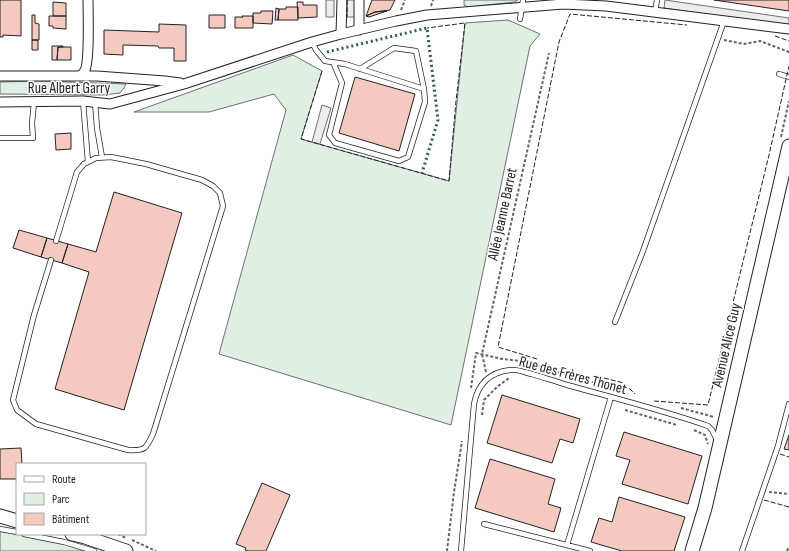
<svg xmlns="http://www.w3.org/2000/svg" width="789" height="551" font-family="'Sofia Sans Condensed',sans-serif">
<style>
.green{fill:#e0efe3;stroke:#6f6f6f}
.parking{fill:#ededed;stroke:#6f6f6f}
.building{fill:#f3c9c0;stroke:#222}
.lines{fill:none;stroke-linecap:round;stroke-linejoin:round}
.service-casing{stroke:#222;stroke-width:6}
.minor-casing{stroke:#222;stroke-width:11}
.secondary-casing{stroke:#222;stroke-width:15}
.path{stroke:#646464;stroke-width:2;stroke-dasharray:3 2;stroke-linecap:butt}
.service{stroke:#fff;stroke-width:4.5}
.minor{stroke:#fff;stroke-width:9}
.secondary{stroke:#fff;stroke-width:13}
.hedge{stroke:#2f5e38;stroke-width:3;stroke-dasharray:2 3;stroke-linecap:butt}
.fence{stroke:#222;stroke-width:1;stroke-dasharray:5 2;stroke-linecap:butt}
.labels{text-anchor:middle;stroke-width:3;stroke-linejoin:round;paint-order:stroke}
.street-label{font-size:15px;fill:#222;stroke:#fff}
</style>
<rect width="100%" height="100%" fill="#fff"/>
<path class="green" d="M464,0H518L515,2L468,7L464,5Z
M508,20L540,34L530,46L451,425L219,354L286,110L274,94L209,112H134L293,55L322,71L301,139L449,181L465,23Z
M40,81L126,84L124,88L120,93L103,95L0,94V82Z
M0,529L17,534H24L94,551H0Z"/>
<path class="parking" d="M326,0H334V17H326Z
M347,0H355V17H347Z
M665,0L789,18V26L664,8Z
M322,105L331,108L320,144L312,142Z"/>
<path class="building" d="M0,0H21V36L3,35V37H0Z
M372,0H395L390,10L375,12L366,16Z
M714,0H789V11Z
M53,2L66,3V16H53Z
M297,2H303V5H317V17L298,18Z
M286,7H298V20H278L279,9H286Z
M276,8L279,9L278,20H275Z
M261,11H273L272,24L253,23V13H261Z
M387,11L369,17L366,16L375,12Z
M32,15H35V23L39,24V40H32Z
M209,15H225V28H209Z
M49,16H66V29L53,28V26H49Z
M242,16H253V28H235V17H243Z
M159,24L186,25V61H174V48H159L158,46L123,45V55L104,54V30L159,32Z
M32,40H38V50H32Z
M52,46H63V47H58L57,60H52Z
M58,47H71V60H57Z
M355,77L415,94L399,151L339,133Z
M71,133V149L56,150L55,134Z
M114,192L182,213L124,410L55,389L89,272L62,263L68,244L96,252Z
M19,230L47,238L41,257L13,248Z
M47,238L68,244L62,263L41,257Z
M502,395L580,419L573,443L560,439L552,463L487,443Z
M624,432L702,456L688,504L622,484L630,460L616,456Z
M789,435V450L784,449Z
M21,448L22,464H17V479H0V449Z
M490,459L555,479L548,504L561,508L554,532L475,508Z
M262,483L290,495L266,551H248L245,550L246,548L236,544Z
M619,497L685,517L674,551H622L591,542L599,518L612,522Z"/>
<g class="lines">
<defs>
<path id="service" d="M655,12L657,0
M520,19L523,0
M312,42L316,50L325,61C332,62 339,63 345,64L424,89L425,102L408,157L399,161L335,143L329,135L342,83L333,62
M360,69L394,48L416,51L424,89
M779,74L789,77
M83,101L88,162
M95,102L97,128L102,157
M0,138H33L32,123L34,102
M51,260L34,315L13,400L17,410L36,424L128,450C145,451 146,449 153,434L223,206L220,193L213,186L202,180L146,164L111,157L96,158L84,164L77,172L56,241
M615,322L643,251L724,21
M484,524L590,551
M0,529L17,532
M24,534L64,542L94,551
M567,545L611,397
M461,551L474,404C478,383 490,372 511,370C518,369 526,373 532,374C544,378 556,381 567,385C614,398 662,410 708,426L712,430L717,440
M742,551L778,446L789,404"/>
<path id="minor" d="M359,0V30
M341,34L342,0
M0,76H97L165,81L180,83
M79,76C81,75 83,74 84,72C90,65 88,12 88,0
M0,102L83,101L110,104L184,84L312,42L341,34L396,21L427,15L563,4L606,6L789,29"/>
<path id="secondary" d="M0,516L17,521
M72,534L85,537L126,551
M692,551L705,508L789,146"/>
</defs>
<use href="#service" class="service-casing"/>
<use href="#minor" class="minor-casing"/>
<use href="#secondary" class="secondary-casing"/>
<path class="path" d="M431,6L433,0
M401,10L405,0
M724,40L744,44L760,41L789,52
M781,137L789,101
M486,372L482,354L549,53
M471,388L476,353L502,359L521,361L606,386L616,390
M681,408L714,417
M625,410L677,425
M482,415L484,400L497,387L509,378
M694,430L705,435L708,444
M769,492L789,494
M118,534L126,538
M132,540L156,551
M447,551L454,492L462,441
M787,551L789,547"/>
<use href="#service" class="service"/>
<use href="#minor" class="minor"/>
<use href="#secondary" class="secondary"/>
<path class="hedge" d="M327,52L427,28L438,120L422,173"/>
<path class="fence" d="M347,0V17
M775,36L789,41
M322,71L301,139L449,181L456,101L465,23L427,28
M537,359L498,347L559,42L570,14L687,25
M604,378L624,383L635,394
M654,401L708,405L769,155L789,66
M780,454L789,457
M764,500L789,507"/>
</g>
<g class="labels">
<g class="street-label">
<text x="69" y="93">Rue Albert Garry</text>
<text transform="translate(502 214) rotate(-78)" y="5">Allée Jeanne Barret</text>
<text transform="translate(726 345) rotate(-77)" y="5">Avenue Alice Guy</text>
<text transform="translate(573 375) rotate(15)" y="5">Rue des Frères Thonet</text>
</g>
</g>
<rect x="16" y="463" width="130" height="72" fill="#ffffff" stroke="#a7a7a7"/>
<rect x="24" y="476" width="20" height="6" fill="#ffffff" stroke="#a7a7a7"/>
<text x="52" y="483" font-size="12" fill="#222222">Route</text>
<rect x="24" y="493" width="20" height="12" fill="#e0efe3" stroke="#a7a7a7"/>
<text x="52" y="503" font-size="12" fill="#222222">Parc</text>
<rect x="24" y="513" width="20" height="12" fill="#f3c9c0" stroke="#a7a7a7"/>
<text x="52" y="523" font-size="12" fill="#222222">Bâtiment</text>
</svg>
